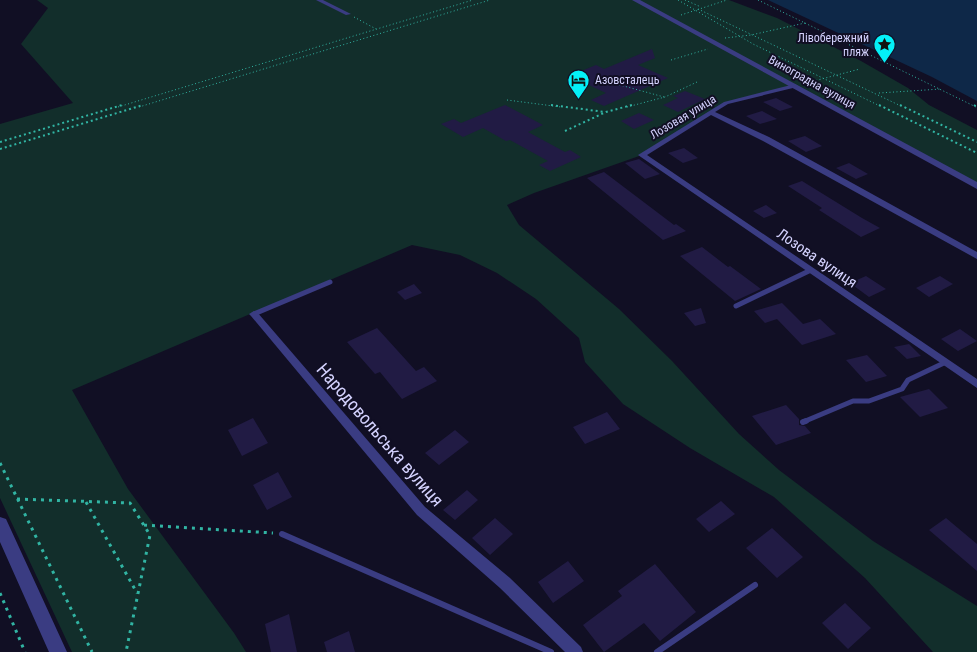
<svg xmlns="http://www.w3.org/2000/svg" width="977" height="652" font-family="'Roboto Condensed',sans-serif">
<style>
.green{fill:#122e2b}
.water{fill:#0e2848}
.building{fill:#211b44}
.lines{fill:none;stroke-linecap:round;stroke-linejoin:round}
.path-far2{stroke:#31b4a3;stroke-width:1;stroke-dasharray:1 2.5;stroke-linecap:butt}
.path-far1{stroke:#31b4a3;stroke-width:2;stroke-dasharray:2 3;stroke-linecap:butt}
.path{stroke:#31b4a3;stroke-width:3;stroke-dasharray:3 5;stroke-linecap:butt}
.service-far1{stroke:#3a3c82;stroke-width:5}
.service{stroke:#3a3c82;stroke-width:6}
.minor{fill:#3a3c82;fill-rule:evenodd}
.tertiary{fill:#3a3c82;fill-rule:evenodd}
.labels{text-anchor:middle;stroke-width:4;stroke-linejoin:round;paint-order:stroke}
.far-poi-label{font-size:12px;fill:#d4d2fe;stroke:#110f24;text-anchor:end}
.far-street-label{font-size:12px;fill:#d4d2fe;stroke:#110f24}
.street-label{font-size:15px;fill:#d4d2fe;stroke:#110f24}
.near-street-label{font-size:18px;fill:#d4d2fe;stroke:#110f24}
</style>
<rect width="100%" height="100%" fill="#110f24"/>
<path class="green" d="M37,0H729L777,18L861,61L908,88L929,105L977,130V186L795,86L726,103L642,155L534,193L507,205L519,225L619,309L672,361L739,434L779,470L873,541L977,606V652H933L865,578L774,497L690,448L623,404L585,362L579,338L536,299L497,273L460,255L412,245L72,390L128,489L234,633L246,652H72L0,498V124L73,103L21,44L48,8Z"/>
<path class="water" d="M768,0H977V101L932,77Z"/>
<path class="building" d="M652,49L655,58L638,65L668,78L604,106L591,100L606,93L569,76L596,65L604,69Z
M685,91L705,99L678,112L663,105L678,98L673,96Z
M776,98L793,107L780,111L763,102Z
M505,105L543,125L528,132L565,152L570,150L581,157L550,171L539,165L548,161L510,140L506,141L483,128L463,137L441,124L454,119L461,123Z
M762,111L777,119L760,124L746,116Z
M639,113L654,120L634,129L621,121Z
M805,136L822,146L806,152L788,141Z
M684,148L698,158L683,163L668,153Z
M639,159L660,174L645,179L625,163Z
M849,163L868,174L856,179L836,168Z
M604,172L674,225L676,224L686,231L663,240L587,178Z
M802,181L862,218L880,228L861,237L819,210L822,208L788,186Z
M766,205L777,213L764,218L753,211Z
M702,247L728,267L730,266L761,289L735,301L680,256Z
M866,276L886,289L869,297L850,283Z
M940,276L953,284L929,297L916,288Z
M414,284L422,293L405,300L397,292Z
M782,303L803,324L820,319L836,334L802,345L777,319L765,323L754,311Z
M701,308L706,323L695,326L684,313Z
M377,328L416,371L424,367L437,381L402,399L380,372L375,374L347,342Z
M960,329L977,341L958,351L941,339Z
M909,344L921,356L907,359L894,347Z
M867,355L887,376L866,382L846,360Z
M929,389L948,408L920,417L900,397Z
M786,405L799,419V425L805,426L811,433L776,445L752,416Z
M607,412L620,429L585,444L573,427Z
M253,418L268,443L242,456L228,430Z
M455,430L469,442L439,465L425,453Z
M278,472L292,497L267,510L253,485Z
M467,490L478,500L455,520L443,510Z
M721,501L735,514L709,532L696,519Z
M495,518L513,534L490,555L472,538Z
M946,518L977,544V571L929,530Z
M772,528L803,557L777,578L746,548Z
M568,561L584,581L553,603L538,582Z
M655,564L696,612L660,641L644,623L604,652L583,625L622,596L618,591Z
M845,603L871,628L848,649L822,623Z
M289,614L297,652H271L265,624Z
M349,631L355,652H327L324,642Z"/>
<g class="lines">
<path class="path-far2" d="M678,0L753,44L882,107
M685,0L701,7
M758,0L976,107
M698,9L903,107
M681,15L727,0
M354,17L376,29
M725,38L751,35L805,23
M671,60L708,49
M609,82L664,97
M806,83L860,69
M879,93L941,89
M507,100L561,107
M118,107L473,0
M139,107L490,0
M627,107L665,97L697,82"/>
<path class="path-far1" d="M551,105L605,112
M879,105L977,153
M900,105L977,142
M974,105L977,107
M565,131L606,112L632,105
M0,142L122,105
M0,149L143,105"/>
<path class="path" d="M0,463L92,652
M17,499L130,503L150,535L126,652
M86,502L137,593
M144,525L273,533
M0,593L25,652"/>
<path class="service-far1" d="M736,306L811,270
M254,314L330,282
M803,422L853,401H869L902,389L908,380L946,362"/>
<path class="service" d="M803,422L806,421
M282,534L551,652
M657,652L755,585"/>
<path class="minor" d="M316,0H323L351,14L346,15Z
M795,84L798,86L797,87L728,104L715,112L769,137L977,252V259L763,141L711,115L647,155L977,379V388L638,155L724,102Z
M254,311L257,312L425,507L510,578L581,647L583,652H565L500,588L417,515L251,316L249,314Z"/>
<path class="tertiary" d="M632,0H640L977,182V189Z
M0,517L6,519L67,652H49L0,542Z"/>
</g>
<defs>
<symbol id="sight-pin" viewBox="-11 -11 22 30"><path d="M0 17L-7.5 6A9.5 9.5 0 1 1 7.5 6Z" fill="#04f0f8" stroke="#110f24"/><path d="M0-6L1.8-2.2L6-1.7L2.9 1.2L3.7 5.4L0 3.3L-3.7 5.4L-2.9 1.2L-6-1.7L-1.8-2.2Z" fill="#111"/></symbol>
<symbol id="hotel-pin" viewBox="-11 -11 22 30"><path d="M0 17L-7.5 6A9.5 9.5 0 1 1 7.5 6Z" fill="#04f0f8" stroke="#110f24"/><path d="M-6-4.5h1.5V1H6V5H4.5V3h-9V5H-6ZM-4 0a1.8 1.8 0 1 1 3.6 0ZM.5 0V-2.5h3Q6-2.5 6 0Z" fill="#111"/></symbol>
</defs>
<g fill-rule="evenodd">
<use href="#sight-pin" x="872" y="32" width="25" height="34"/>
<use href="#hotel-pin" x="566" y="68" width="25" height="34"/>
</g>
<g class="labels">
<g class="far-poi-label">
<text x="869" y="42">Лівобережний<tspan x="869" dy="14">пляж</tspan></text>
<text x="595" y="84" text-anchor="start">Азовсталець</text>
</g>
<g class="far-street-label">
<text transform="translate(812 82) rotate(29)" y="4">Виноградна вулиця</text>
<text transform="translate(683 117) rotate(-31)" y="4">Лозовая улица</text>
</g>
<g class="street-label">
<text transform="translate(817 258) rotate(34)" y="5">Лозова вулиця</text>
</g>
<g class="near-street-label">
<text transform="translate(380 435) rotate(49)" y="6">Народовольська вулиця</text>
</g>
</g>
</svg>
